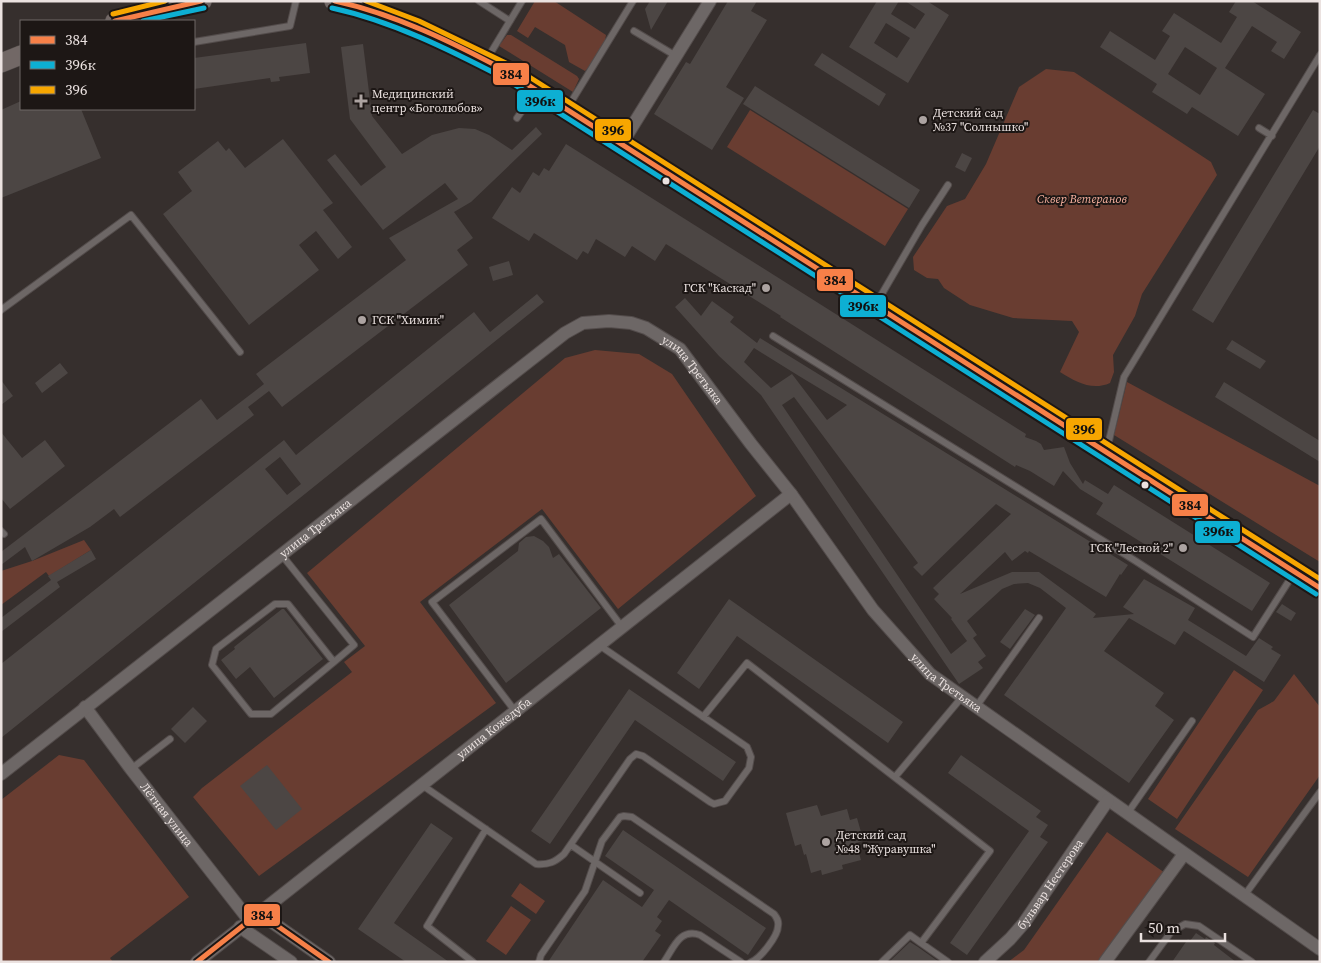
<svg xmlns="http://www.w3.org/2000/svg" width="1321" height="963" font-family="'Source Serif 4',serif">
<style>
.green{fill:#693d31}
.building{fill:#4c4644;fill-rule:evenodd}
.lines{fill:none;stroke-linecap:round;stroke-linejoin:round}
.service-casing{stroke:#534c4b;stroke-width:8}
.minor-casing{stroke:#534c4b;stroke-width:14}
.primary-casing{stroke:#534c4b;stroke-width:20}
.service{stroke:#6d6766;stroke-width:6}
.minor{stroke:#6d6766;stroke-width:12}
.primary{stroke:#726866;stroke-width:19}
.bus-1-casing{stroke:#1d1715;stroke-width:9}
.bus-2-casing{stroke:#1d1715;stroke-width:9}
.bus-3-casing{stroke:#1d1715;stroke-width:9}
.bus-1{stroke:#f78048;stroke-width:5}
.bus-2{stroke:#0dafd3;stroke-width:5}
.bus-3{stroke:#f7a600;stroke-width:5}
.poi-dot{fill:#aca3a1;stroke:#1d1715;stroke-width:2}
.bus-dot{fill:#ebe2e0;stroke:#1d1715;stroke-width:2}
.labels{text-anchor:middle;stroke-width:4;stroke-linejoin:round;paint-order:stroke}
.poi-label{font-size:12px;fill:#ebe2e0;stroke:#1d1715;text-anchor:start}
.park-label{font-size:12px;font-style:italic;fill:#f5b09e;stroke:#1d1715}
.street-label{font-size:12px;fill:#ebe2e0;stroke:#1d1715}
.line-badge{stroke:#1d1715;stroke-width:2}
.pale-badge-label{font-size:14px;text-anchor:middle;font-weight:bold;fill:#111}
</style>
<rect width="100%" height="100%" fill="#362f2d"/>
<path class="green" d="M535,1H554L606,35L605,41L588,68L585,71L569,62L565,45L535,27L528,38L517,31Z
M507,35H511L577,76L579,79L573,92L499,46Z
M1046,69L1074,72L1211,162L1217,175L1142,294L1135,316L1113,355L1114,372L1110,383C1092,391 1076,382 1060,372L1079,332L1072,321L1013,318L970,305L944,288L938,279L927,278L914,270L913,257L947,206L965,199L986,164L1019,87Z
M750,110L908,209L885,246L727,147Z
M595,350L639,354L672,374L756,496L618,609L542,509L420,602L496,703L259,876L193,797L202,788L352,672L344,662L365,646L307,573L565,358Z
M1127,382L1320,486V562L1114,435Z
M84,540L91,550L49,576L46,572L1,605V571L32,561Z
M1234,670L1263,690L1177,819L1148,799Z
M1294,674L1320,707V775L1248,877L1175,829L1258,710L1274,701Z
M59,755L84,760L189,897L110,958L113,962H1V800Z
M1107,832L1165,873L1100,962H1008L1024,950Z
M520,883L545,901L536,914L511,896Z
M511,906L531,920L506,955L486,941Z"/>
<path class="building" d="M650,1H668L651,30L645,9Z
M728,1H757L751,11L767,20L726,87L744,98L712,150L654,114L686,62L690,64Z
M877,1H899L891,14L915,29L925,14L905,1H927L949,15L908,83L849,47ZM886,23L910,38L897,58L874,43Z
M1236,1H1252L1301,32L1284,59L1271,51L1277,42L1252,26L1225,68L1265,94L1238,136L1192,107L1187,114L1152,92L1157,84L1100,47L1110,31L1155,60L1170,36L1162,31L1174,13L1221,43L1237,17L1229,12ZM1185,47L1217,68L1200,95L1168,74Z
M306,43L310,73L279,77L280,81L271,82L270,78L194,89V58Z
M363,44L372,116L402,154L432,135L459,128L475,129L489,135L512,150L536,127L542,134L471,202L454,212L473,238L457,250L468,265L282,407L269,391L248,407L254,415L120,517L114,509L90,527L32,561L25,547L1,565V552L201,399L217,420L264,384L256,374L406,260L389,238L458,199L445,183L383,230L327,160L335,154L361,186L386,167L350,119L341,47Z
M822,53L886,94L879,106L814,65Z
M755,86L920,190L909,208L743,104Z
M21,101V109H81L101,158L1,198V110Z
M1313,110L1320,114V146L1213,323L1192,310Z
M283,139L333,203L323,210L352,247L338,259L316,231L299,245L319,270L249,325L163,214L192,191L178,172L218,141L226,151L229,148L245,168Z
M566,144L1026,434L1025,437L1036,441L1041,444L1044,450L1064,447L1070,463L1083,484L1085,480L1108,494L1114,485L1270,583L1252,611L1096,514L1103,503L1080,489L1063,471L1054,486L1030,471L1016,465L1015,467L780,317L781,316L666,244L655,261L632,246L625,257L596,239L588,254L583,251L577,260L534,233L529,241L492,218L512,187L520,193L533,172L539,176L544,168L549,171Z
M962,153L972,158L965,172L955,167Z
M509,261L513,275L493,281L489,267Z
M537,294L544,302L1,738V664L284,440L296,455L474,312L490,332ZM280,457L301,484L287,495L265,469Z
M685,298L701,316L712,301L734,317L730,322L757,343L760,338L1128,565L1121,575L1120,574L1106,597L1029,551L1028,553L1025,551L1012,561L1005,552L960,594L1012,572H1039L1096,614L1093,618L1134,614L1123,607L1144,579L1195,608L1188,620L1246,656L1259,638L1273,647L1271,649L1281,655L1264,682L1184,631L1175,645L1129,618L1104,651L1164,693L1155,706L1174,720L1129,783L1004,695L1066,608L1040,588L1028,583L1014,584L1002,589L967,621L977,635L973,638L986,656L978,662L983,668L959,684L761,395L719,356L675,307ZM754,348L799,376L847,405L827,420L792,374L771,388L744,362ZM794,397L918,563L913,567L922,576L996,504L1011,514L933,588L939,594L934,599L952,618L951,619L967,641L951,654L782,405Z
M1232,340L1266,361L1260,369L1226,349Z
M60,363L68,373L42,393L35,383Z
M1,380L13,396L1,405Z
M1224,382L1320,441V462L1215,397Z
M1,432L22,458L45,440L65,466L10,509L1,498Z
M534,536L543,541L549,547L553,558L559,554L601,608L506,683L449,605L518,551L519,543L526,537Z
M91,550L96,559L57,582L60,587L1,632V618L51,580L48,576Z
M729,599L903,722L888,743L737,636L699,689L677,673Z
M1282,604L1296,613L1291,621L1276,612Z
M282,609H284L323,659L274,698L250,667L236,679L221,660L235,649L234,647Z
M1025,609L1035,615L1010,649L1000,642Z
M629,689L736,762L723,781L635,720L550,844L531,831Z
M193,707L207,721L185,743L171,729Z
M961,755L1041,811L1036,817L1048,825L1040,837L1048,842L967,955L950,943L1029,831L948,773Z
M267,765L302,809L276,830L240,786Z
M817,805L821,816L847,809L850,820L857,818L861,832L864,831L866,840L856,843L861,860L842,865L843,869L822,875L821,870L811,873L806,854L804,855L801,844L795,846L786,813Z
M431,823L453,838L394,923L449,962H406L358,929Z
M623,830L766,928L748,955L669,900L657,917L662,921L655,931L661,935L642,962H548L603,880L642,907L654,890L605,856Z
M1196,933L1205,939L1206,937L1215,943L1214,945L1236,962H1172L1188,939L1190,941Z
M910,942L918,947L939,962H889Z"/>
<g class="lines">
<defs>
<path id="service" d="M479,1L510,21
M634,31L676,56
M194,42L290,26L296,1
M487,59L522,1
M568,107L633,1
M517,118L536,91
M1259,128L1272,136
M876,304L922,225L948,185
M1,310L131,215L240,352
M773,336L1134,560L1253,637L1294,573
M1107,449L1124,377L1320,55
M1,531L4,534
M281,554L354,645L334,662L271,714H251L212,665L216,649L275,604H288L334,662
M976,707L1039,618
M515,711L432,602L541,519L622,627
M703,717L747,663L990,851L921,943L910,935L882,962
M131,769L170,739
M895,777L962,697
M422,785L536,864C549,865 555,862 564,854L630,759L636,754L643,756L710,802L714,804L725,801L749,768L751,757L747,747L599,645
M1127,814L1192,721
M571,845L640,893
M1244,896L1320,792
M921,943L948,962
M473,962L427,926L486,829
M539,962L541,955L585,891L602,841L620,817L624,816L632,817L774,914C777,918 779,921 778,926C778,936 760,959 751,962
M664,962C674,947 680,928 700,935L741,962
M1149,962L1171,932L1185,924L1199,926L1252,962"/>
<g id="minor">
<path d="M622,143L710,1"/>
<path id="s1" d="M85,707L131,769L249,920"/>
<path id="s2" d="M1,774L565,333L583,323L609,321L631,323L646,328L680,349L751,444L791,494L873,610L930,674L1320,949"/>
<path d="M259,913L329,962"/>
<path d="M240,927L291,962"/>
<path id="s3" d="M197,962L791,494"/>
<path id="s4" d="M985,962L1010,939L1024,923L1108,800"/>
<path d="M1105,962L1184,854"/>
</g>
<path id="primary" d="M334,1C372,8 407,24 442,40C464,50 486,60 508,72L1320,588
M115,21L136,15L202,1
M1,63L21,55"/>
</defs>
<use href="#service" class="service-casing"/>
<use href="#minor" class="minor-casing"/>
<use href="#primary" class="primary-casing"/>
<use href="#service" class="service"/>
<use href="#minor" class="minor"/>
<use href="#primary" class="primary"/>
<defs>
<path id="bus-1" d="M335,1C395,14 454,43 508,72L1320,588
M115,21L201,1
M197,962L259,913L329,962"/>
<path id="bus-2" d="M332,8C392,21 450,50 504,78L1316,594
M143,21L204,8"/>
<path id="bus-3" d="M366,1L419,21L512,66L1320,579
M113,14L165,1"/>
</defs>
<use href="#bus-1" class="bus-1-casing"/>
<use href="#bus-2" class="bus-2-casing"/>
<use href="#bus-3" class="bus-3-casing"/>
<use href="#bus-1" class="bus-1"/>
<use href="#bus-2" class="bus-2"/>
<use href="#bus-3" class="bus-3"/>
</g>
<g class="poi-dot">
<path d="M358.5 93.5h5v5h5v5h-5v5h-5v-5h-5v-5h5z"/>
<circle cx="923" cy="120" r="5"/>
<circle cx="766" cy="288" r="5"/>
<circle cx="362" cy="320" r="5"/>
<circle cx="1183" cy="548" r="5"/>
<circle cx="826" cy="842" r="5"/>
</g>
<g class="bus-dot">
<circle cx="666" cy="181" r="4.5"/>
<circle cx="1145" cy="485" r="4.5"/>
</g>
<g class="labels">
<g class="poi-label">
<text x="372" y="98">Медицинский<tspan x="372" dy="14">центр «Боголюбов»</tspan></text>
<text x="933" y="117">Детский сад<tspan x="933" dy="14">№37 "Солнышко"</tspan></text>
<text x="756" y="292" text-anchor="end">ГСК "Каскад"</text>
<text x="372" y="324">ГСК "Химик"</text>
<text x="1173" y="552" text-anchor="end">ГСК "Лесной 2"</text>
<text x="836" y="839">Детский сад<tspan x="836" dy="14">№48 "Журавушка"</tspan></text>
</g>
<g class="park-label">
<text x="1082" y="203">Сквер Ветеранов</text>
</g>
<g class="street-label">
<text dy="4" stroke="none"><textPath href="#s2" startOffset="864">улица Третьяка</textPath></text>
<text dy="4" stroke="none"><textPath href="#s2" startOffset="399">улица Третьяка</textPath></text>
<text dy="4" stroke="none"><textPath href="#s2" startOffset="1269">улица Третьяка</textPath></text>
<text dy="4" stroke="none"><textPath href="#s3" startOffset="378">улица Кожедуба</textPath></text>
<text dy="4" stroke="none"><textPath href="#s1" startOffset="135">Лётная улица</textPath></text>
<text dy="4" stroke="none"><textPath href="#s4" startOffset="102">бульвар Нестерова</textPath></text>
</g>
</g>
<g class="line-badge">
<rect x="492" y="62" width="38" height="24" rx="5" fill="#f78048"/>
<rect x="516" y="89" width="48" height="24" rx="5" fill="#0dafd3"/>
<rect x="594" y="118" width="38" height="24" rx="5" fill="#f7a600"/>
<rect x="816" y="268" width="38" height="24" rx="5" fill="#f78048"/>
<rect x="839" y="294" width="48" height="24" rx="5" fill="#0dafd3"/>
<rect x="1065" y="417" width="38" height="24" rx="5" fill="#f7a600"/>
<rect x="1171" y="493" width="38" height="24" rx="5" fill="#f78048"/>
<rect x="1194" y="520" width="47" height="24" rx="5" fill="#0dafd3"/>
<rect x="243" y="903" width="38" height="24" rx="5" fill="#f78048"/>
</g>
<g class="pale-badge-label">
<text x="511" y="79">384</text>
<text x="540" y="106">396к</text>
<text x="613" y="135">396</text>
<text x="835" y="285">384</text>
<text x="863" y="311">396к</text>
<text x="1084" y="434">396</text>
<text x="1190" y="510">384</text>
<text x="1218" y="536">396к</text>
<text x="262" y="920">384</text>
</g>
<rect width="1321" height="963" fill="none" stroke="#ebe2e0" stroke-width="5"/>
<rect x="20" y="20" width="175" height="90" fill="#1d1715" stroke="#6f6866"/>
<rect x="30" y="36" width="25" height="8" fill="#f78048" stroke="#6f6866"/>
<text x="65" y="45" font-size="15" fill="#ebe2e0">384</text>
<rect x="30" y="61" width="25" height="8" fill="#0dafd3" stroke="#6f6866"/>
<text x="65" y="70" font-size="15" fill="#ebe2e0">396к</text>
<rect x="30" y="86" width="25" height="8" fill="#f7a600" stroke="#6f6866"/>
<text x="65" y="95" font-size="15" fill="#ebe2e0">396</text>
<path d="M1141 933v8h84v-8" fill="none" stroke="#ebe2e0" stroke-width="2.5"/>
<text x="1148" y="933" font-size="15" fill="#ebe2e0" stroke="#1d1715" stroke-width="4" paint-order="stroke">50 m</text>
</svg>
